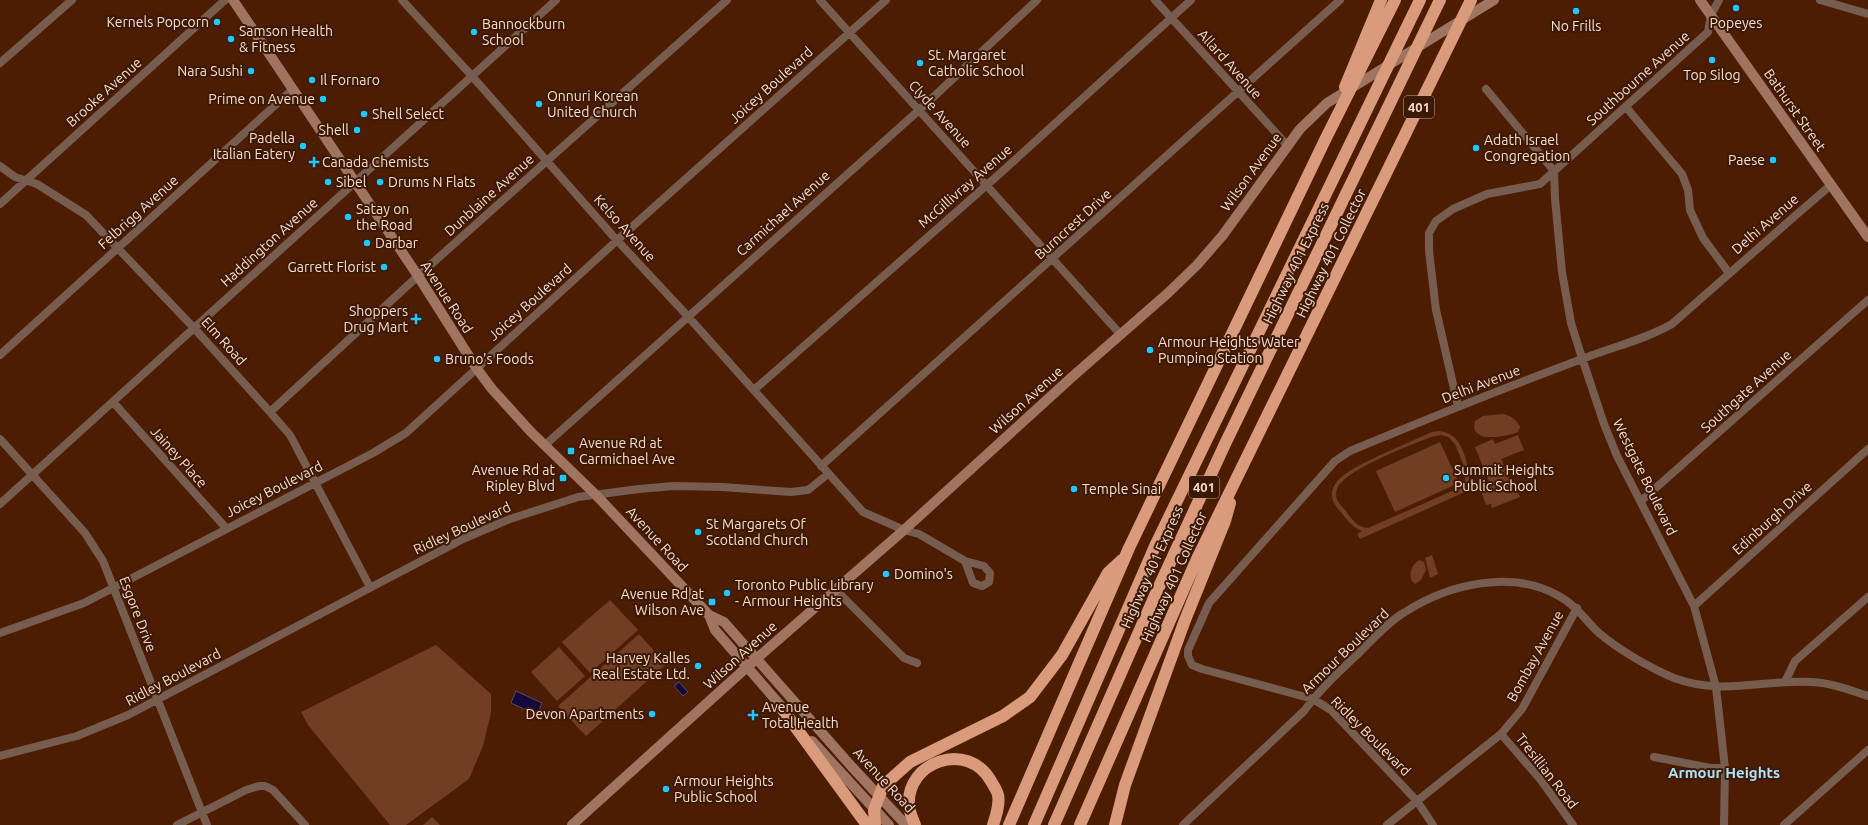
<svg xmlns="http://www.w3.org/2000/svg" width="1868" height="825" font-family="Ubuntu,sans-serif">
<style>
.green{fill:#713d23;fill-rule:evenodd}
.water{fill:#14093a;stroke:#5a4866}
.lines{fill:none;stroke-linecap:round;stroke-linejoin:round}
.street{stroke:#775c50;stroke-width:8}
.secondary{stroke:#9f7562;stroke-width:10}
.highway{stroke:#da9a7c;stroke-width:12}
.poi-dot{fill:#1fc9fd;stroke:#3b1907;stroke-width:1.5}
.labels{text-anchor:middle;stroke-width:4;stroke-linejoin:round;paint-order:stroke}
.shield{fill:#3b1907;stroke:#c2a292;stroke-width:1}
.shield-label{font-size:13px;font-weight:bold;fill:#fcdcce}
.poi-label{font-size:14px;fill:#fcdcce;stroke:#3b1907;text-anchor:start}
.street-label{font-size:14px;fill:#fcdcce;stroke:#3b1907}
.neighbourhood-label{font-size:15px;font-weight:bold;fill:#aee1f6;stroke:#3b1907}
</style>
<rect width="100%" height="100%" fill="#4d1d03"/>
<path class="green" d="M1503,414C1510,415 1517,420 1520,427L1518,432C1506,437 1468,444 1475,421L1483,416Z
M1439,431C1445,432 1449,433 1454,437C1463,445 1472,472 1468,484L1474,482L1476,487L1360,539L1357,534L1362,531C1352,528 1346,518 1339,510C1315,482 1359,466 1378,456C1396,448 1414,440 1432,432ZM1441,435L1448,437L1455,444L1466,471L1465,481L1459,488L1368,528C1357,528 1351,518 1345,510C1339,504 1334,498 1337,489C1344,470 1411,445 1431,437Z
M1518,435L1524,450L1501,459L1514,490L1516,489L1520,497L1492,508L1491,504L1486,505L1481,491L1491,486L1475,447L1493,439L1495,444Z
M1440,442L1459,483L1395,512L1376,471Z
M1432,555L1438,574L1430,578L1425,558Z
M1419,560L1424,562L1426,570L1421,580L1415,584L1412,581C1408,573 1412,565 1419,560Z
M610,600L638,630L590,673L562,642Z
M639,634L666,664L586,736L558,706Z
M436,645L491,694V713L483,746L469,779L406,825H390L308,725L301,712Z
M559,647L585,676L557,701L531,672Z
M432,817L440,825H423Z"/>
<path class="water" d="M679,682L688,692L683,696L674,686Z
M516,691L542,703L537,715L511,703Z"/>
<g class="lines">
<path class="street" d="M402,0L471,75L613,236L683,311L863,512L904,530L919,534L965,561
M820,0L1121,335
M1155,0L1287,145
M1820,0L1868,14
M0,63L72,0
M1486,89L1554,171L1555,199L1562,272L1571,323L1582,358L1604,424L1617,456L1694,606L1716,687L1725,768L1724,825
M1626,107L1682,174L1688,190L1690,210L1703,238L1729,273
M0,166L15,177L37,184L86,215L194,328L270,412L290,435L370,587
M0,204L225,0
M0,355L293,89
M754,390L996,177L1191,0
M113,402L226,528
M1458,406L1436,310L1429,251V233L1436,221L1453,209L1487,194L1540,184L1708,32L1711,15L1719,0
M270,412L418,276L727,0
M0,439L85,533L103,561L207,825
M545,445L927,103L1037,0
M821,466L1340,0
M1641,501L1868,300
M0,504L556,0
M965,561L984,566L990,573L989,582L982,586L973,583Z
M836,590L904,658L917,663
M1694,606L1868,449
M0,633L84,603L373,453L406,433L624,234L886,0
M1785,682L1795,661L1868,597
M1501,734L1540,779L1573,825
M0,756L77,736L128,715L463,539L510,519L578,497L639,489L674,486L722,487L791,492L808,490L828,474
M1654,757L1711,768H1725
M177,825L246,790L259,786H265L273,790L305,825
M1183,825L1304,711C1320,689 1340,671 1360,652C1374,638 1388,622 1405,612C1449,584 1512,569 1559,596C1577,606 1585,620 1599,633C1619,650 1650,668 1674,678C1722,696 1764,679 1812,682C1831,683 1850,690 1868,696
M1387,825L1501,734L1522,709L1577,608
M1433,825L1417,801L1331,710L1313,699L1202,669L1192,665L1188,656V650L1209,603L1335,461L1350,451C1427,419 1504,388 1582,359C1612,347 1644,340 1672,324L1796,215L1831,185
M1784,825L1868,750"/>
<path class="secondary" d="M233,0L418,276L477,369L492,389L531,432L596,495L709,615L715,630L788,714
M1700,0L1868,237
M709,615L724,622L852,767L906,825
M812,741L889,825
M572,825L747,667L904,530L1072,377L1168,293L1197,265L1223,235L1300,129L1327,103L1494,0"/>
<path class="highway" d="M1345,87L1381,0
M783,710L867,825
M875,825L874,810L883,786L910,762L1003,716L1030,697L1062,655L1108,573L1122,560
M915,825C913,820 910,813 909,807C905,761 968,740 991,781C993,785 997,790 998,795C1000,804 996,816 993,825
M1009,825L1129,548L1325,140L1395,0
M1034,825L1156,544L1420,0
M1054,825L1157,591L1225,444L1440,0
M1080,825L1197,559L1471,0
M1115,825L1125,785L1185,620L1225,521L1230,503"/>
</g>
<g class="poi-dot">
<circle cx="1736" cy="8" r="4"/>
<circle cx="1576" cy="11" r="4"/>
<circle cx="217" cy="22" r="4"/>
<circle cx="474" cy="32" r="4"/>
<circle cx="231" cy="39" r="4"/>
<circle cx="1712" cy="60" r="4"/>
<circle cx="920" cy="63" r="4"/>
<circle cx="251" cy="71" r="4"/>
<circle cx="312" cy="80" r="4"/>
<circle cx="323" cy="99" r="4"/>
<circle cx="539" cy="104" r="4"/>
<circle cx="364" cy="114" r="4"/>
<circle cx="357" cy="130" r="4"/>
<circle cx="303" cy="146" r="4"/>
<circle cx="1476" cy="148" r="4"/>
<circle cx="1773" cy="160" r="4"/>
<path d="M312 156h4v4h4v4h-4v4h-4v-4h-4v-4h4z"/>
<circle cx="328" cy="182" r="4"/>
<circle cx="380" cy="182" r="4"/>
<circle cx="348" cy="217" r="4"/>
<circle cx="367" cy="243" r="4"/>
<circle cx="384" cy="267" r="4"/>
<path d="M414 313h4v4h4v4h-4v4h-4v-4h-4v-4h4z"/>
<circle cx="1150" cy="350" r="4"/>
<circle cx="437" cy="359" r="4"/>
<rect x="567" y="447" width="8" height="8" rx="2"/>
<rect x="559" y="474" width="8" height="8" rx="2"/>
<circle cx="1446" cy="478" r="4"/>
<circle cx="1074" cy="489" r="4"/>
<circle cx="698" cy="532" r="4"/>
<circle cx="886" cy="574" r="4"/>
<circle cx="727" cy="593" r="4"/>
<rect x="708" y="598" width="8" height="8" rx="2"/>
<circle cx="698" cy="666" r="4"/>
<circle cx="652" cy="714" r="4"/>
<path d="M751 709h4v4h4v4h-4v4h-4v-4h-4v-4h4z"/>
<circle cx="666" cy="789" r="4"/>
</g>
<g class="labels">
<g class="shield">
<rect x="1404" y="96" width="30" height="22" rx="3"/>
<rect x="1189" y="476" width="30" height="22" rx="3"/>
</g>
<g class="shield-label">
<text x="1419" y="112">401</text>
<text x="1204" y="492">401</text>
</g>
<g class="poi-label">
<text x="209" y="27" text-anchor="end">Kernels Popcorn</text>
<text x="1736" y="28" text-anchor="middle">Popeyes</text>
<text x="482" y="29">Bannockburn<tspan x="482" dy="16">School</tspan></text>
<text x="1576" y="31" text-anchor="middle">No Frills</text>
<text x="239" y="36">Samson Health<tspan x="239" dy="16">&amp; Fitness</tspan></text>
<text x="928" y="60">St. Margaret<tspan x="928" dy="16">Catholic School</tspan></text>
<text x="243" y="76" text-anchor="end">Nara Sushi</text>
<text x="1712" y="80" text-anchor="middle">Top Silog</text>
<text x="320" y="85">Il Fornaro</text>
<text x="547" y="101">Onnuri Korean<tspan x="547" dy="16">United Church</tspan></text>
<text x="315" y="104" text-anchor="end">Prime on Avenue</text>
<text x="372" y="119">Shell Select</text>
<text x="349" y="135" text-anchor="end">Shell</text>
<text x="295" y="143" text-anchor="end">Padella<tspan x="295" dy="16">Italian Eatery</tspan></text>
<text x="1484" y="145">Adath Israel<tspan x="1484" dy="16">Congregation</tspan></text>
<text x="1765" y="165" text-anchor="end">Paese</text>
<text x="322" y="167">Canada Chemists</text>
<text x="336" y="187">Sibel</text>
<text x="388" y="187">Drums N Flats</text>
<text x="356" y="214">Satay on<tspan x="356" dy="16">the Road</tspan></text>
<text x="375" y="248">Darbar</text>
<text x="376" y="272" text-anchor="end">Garrett Florist</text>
<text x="408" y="316" text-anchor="end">Shoppers<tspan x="408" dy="16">Drug Mart</tspan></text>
<text x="1158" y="347">Armour Heights Water<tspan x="1158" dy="16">Pumping Station</tspan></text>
<text x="445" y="364">Bruno's Foods</text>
<text x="579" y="448">Avenue Rd at<tspan x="579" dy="16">Carmichael Ave</tspan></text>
<text x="555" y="475" text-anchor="end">Avenue Rd at<tspan x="555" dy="16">Ripley Blvd</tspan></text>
<text x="1454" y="475">Summit Heights<tspan x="1454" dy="16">Public School</tspan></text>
<text x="1082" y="494">Temple Sinai</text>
<text x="706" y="529">St Margarets Of<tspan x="706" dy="16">Scotland Church</tspan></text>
<text x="894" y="579">Domino's</text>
<text x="735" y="590">Toronto Public Library<tspan x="735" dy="16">- Armour Heights</tspan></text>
<text x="704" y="599" text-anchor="end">Avenue Rd at<tspan x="704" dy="16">Wilson Ave</tspan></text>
<text x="690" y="663" text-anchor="end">Harvey Kalles<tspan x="690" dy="16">Real Estate Ltd.</tspan></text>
<text x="762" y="712">Avenue<tspan x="762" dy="16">Total Health</tspan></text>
<text x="644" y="719" text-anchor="end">Devon Apartments</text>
<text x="674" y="786">Armour Heights<tspan x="674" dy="16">Public School</tspan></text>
</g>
<g class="street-label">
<text transform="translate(1230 64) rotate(48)" y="5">Allard Avenue</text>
<text transform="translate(1638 78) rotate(-42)" y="5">Southbourne Avenue</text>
<text transform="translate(771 85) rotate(-42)" y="5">Joicey Boulevard</text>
<text transform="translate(104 92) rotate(-42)" y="5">Brooke Avenue</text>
<text transform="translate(1795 110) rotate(55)" y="5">Bathurst Street</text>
<text transform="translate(940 114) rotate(48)" y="5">Clyde Avenue</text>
<text transform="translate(1251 172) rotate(-54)" y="5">Wilson Avenue</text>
<text transform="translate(965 186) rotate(-41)" y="5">McGillivray Avenue</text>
<text transform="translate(489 195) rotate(-42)" y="5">Dunblaine Avenue</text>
<text transform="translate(138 212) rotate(-42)" y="5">Felbrigg Avenue</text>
<text transform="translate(783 213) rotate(-42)" y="5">Carmichael Avenue</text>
<text transform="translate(1073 224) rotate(-42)" y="5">Burncrest Drive</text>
<text transform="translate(1765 224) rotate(-41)" y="5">Delhi Avenue</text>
<text transform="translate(625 228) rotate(48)" y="5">Kelso Avenue</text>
<text transform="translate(269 242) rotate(-42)" y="5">Haddington Avenue</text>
<text transform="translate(1331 253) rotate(-64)" y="5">Highway 401 Collector</text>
<text transform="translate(1296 263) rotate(-64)" y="5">Highway 401 Express</text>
<text transform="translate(447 297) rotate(57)" y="5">Avenue Road</text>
<text transform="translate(530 302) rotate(-42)" y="5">Joicey Boulevard</text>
<text transform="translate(224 341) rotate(48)" y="5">Elm Road</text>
<text transform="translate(1481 384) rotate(-21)" y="5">Delhi Avenue</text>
<text transform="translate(1746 391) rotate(-42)" y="5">Southgate Avenue</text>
<text transform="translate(1026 400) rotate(-42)" y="5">Wilson Avenue</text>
<text transform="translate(179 457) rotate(48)" y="5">Jainey Place</text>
<text transform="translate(1645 477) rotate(64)" y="5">Westgate Boulevard</text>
<text transform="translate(274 489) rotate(-27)" y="5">Joicey Boulevard</text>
<text transform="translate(1772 518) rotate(-42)" y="5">Edinburgh Drive</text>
<text transform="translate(462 528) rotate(-25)" y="5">Ridley Boulevard</text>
<text transform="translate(657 539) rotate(47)" y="5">Avenue Road</text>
<text transform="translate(1152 567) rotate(-66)" y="5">Highway 401 Express</text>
<text transform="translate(1174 577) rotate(-66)" y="5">Highway 401 Collector</text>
<text transform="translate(138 614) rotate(69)" y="5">Esgore Drive</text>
<text transform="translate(1345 651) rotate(-44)" y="5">Armour Boulevard</text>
<text transform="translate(740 655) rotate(-42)" y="5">Wilson Avenue</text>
<text transform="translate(1535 656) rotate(-61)" y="5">Bombay Avenue</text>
<text transform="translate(173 677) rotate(-28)" y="5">Ridley Boulevard</text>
<text transform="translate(1371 736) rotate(45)" y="5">Ridley Boulevard</text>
<text transform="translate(1547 771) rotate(52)" y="5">Tresillian Road</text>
<text transform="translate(884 780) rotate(47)" y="5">Avenue Road</text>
</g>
<g class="neighbourhood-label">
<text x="1724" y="778">Armour Heights</text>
</g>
</g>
</svg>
